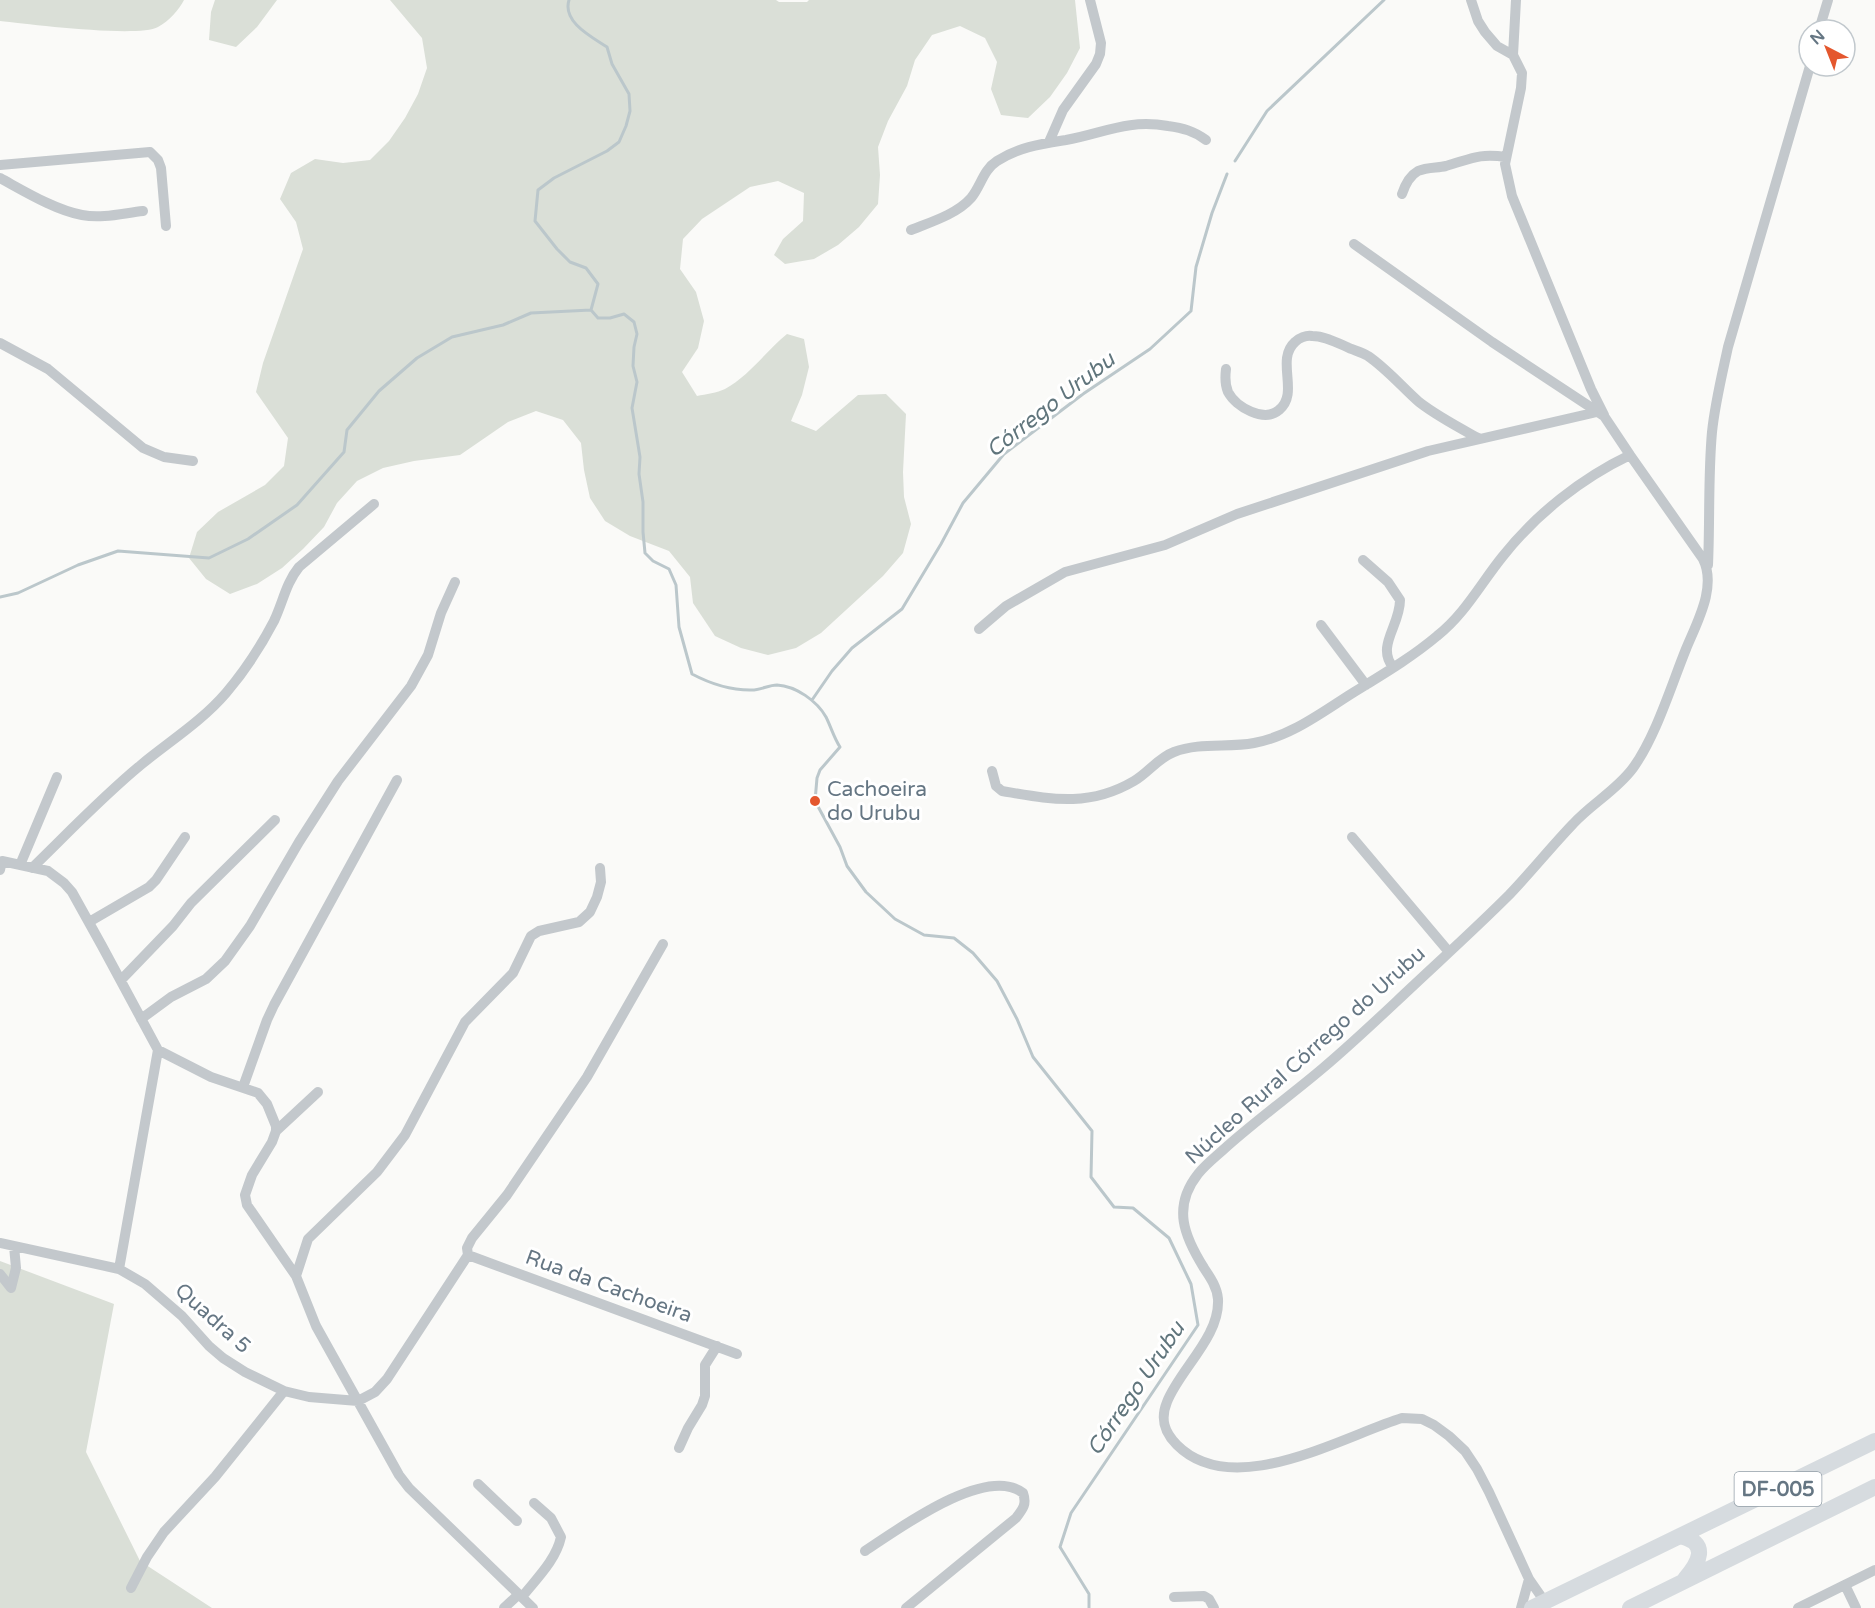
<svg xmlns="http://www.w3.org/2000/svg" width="1875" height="1608" font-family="'Varela Round',sans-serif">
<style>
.green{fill:#dadfd7}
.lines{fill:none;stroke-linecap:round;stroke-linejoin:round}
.stream{stroke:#bbc7cb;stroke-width:3}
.street{stroke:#c3c8cc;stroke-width:10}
.primary{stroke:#d6dbdf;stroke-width:16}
.poi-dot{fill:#e4572e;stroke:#fff;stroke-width:2}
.labels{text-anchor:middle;stroke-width:6;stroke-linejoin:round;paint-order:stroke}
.shield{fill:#fff;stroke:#939fa8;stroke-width:1.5}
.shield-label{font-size:20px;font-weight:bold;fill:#657683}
.poi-label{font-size:21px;fill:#657683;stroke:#fff;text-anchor:start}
.street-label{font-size:21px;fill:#657683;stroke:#fff}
.water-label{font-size:22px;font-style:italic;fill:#60757c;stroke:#fff}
</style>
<rect width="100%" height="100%" fill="#fafaf8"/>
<path class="green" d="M0,0H184C179,10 169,21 158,27C138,38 28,24 0,21Z
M215,0H277L257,27L236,47L209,40L211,12Z
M390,0H776L779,2H807L809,0H1075L1080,48L1067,73L1050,97L1028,118L1001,115L991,89L997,62L985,38L960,26L932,35L915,60L907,86L888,121L878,147L880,175L878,204L859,227L838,245L814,259L785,264L774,255L783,239L803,221L804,193L778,181L750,187L702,219L683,239L680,269L696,292L704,321L698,348L682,372L697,396C706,394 717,393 725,389C749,376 766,351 787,334L804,339L809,367L802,395L791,421L816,431L858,395L886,394L906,414L903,472L904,497L911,524L903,553L883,576L821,633L796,648L768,655L741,648L715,636L693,603L690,577L669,551L630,536L605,521L590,498L584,470L581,443L563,420L536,411L508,422L460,455L414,461L383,468L357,481L337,503L324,527L303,549L282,568L257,584L230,594L206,579L189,558L197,532L218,512L265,485L284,466L288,438L256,392L263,363L303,249L296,222L280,199L291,173L315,159L343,163L370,160L389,141L405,118L418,94L427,68L422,38Z
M0,1261L114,1304L86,1452L140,1561L212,1608H0Z"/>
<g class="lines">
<path class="stream" d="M569,0C562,22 592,37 607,47L612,64L629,94L630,111L626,126L619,142L607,151L554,178L538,190L535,221L557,249L570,262L586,268L598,284L591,310L598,318H610L624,314L634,322L637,334L634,347L633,366L637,382L632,408L640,457L639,474L643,502V532L645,553L653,561L669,569L676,585L679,627L692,674C709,683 730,690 750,690C759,691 768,685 777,685C796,686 817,701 826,717C831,727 834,738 840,747L820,770L817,778L815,801L840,847L847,866L866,892L895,919L924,935L954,938L973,953L997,981L1017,1019L1033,1057L1092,1131L1091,1177L1114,1207L1133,1208L1169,1238L1191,1284L1198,1325L1071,1513L1060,1547L1089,1594V1608
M1235,161L1267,111L1384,0
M0,597L18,593L78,565L118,551L209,558L248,539L297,505L344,452L347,430L379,391L417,358L452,337L503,325L531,313L591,310
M812,700L832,671L852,648L902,609L941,544L963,503L1004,454L1083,394L1150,349L1191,311L1196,267L1212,213L1227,174"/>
<path class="street" d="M1471,0L1478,21L1485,32L1497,46L1513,55L1522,73L1521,88L1505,164L1512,196L1591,389L1604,415
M1819,30L1828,0
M1513,55L1516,0
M1049,142L1063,110L1096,64L1100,54L1101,43L1090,0
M0,165L150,152L158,160L161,168L166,226
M0,178C24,191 55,210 82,215C102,219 124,213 143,211
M1402,194C1405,185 1409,176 1418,171C1427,167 1437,168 1446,166C1471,159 1478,153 1506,157
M911,230C931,222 957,214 971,198C981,186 983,170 997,161C1019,147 1041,144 1066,140C1104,133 1127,119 1168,126C1183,128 1194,131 1206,140
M1354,244L1492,342L1604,416L1630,455L1703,559C1717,587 1697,622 1686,649C1671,686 1656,736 1633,768C1617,790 1591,804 1573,824C1551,847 1531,872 1509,895C1478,926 1446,955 1414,985C1384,1013 1355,1041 1323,1068C1290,1096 1255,1121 1223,1150C1214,1158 1205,1165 1198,1174C1172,1207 1184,1236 1204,1268C1210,1277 1217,1287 1218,1299C1220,1337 1180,1369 1167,1402C1160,1419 1164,1432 1177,1445C1233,1501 1341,1437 1402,1418L1422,1419L1434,1425L1449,1436L1465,1451L1477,1469L1489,1492L1529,1579L1545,1602
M0,343L48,369L143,448L164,457L193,461
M1226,369C1225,377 1225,385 1228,392C1236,407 1264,423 1279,410C1300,393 1275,360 1295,342C1299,338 1306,335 1312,336C1324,336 1336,342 1347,347C1353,350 1361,352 1368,356C1387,369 1402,387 1419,402C1437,416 1458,427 1478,438
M1363,560L1388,582L1400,600C1400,626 1376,646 1393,667
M1708,565C1710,521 1708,476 1712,432C1715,403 1722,375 1728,347L1810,66
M1321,625L1366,685
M979,629L1006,606L1065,572L1165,545L1237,514L1428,451L1597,412
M992,771L996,786L1002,791C1050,799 1088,808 1134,781C1148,773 1158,758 1174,752C1200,742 1228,748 1254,743C1291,736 1321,713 1351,694C1380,676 1411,658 1437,636C1465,614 1481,583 1503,556C1536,514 1582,478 1630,455
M1352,837L1449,952
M20,865L57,777
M32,868C68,833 103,796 142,764C170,741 202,721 226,693C243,673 262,644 274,621C283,602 286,583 299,567L374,504
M0,870L2,861L48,871L64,883L72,892L102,946L158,1050L211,1077L258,1093L267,1104L276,1126V1131L272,1142L252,1175L245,1195L247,1205L296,1276L316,1326L399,1475L409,1488L533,1608
M89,922L149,887L156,880L185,837
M121,980L173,926L191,903L275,820
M141,1019L171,997L206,979L225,961L250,926L299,842L338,781L411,686L428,655L441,613L455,582
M243,1087L267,1020L274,1005L397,780
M276,1131L318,1092
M0,1243L119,1269L145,1284L182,1316L209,1346L223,1358L245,1372L284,1391L309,1397L358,1401L375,1392L387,1379L468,1255L467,1248L472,1238L507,1195L587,1077L663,944
M468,1255L737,1354
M119,1269L158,1050
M0,1274L11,1288L16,1268L14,1246
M296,1276L308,1239L377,1172L405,1135L465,1022L513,973L531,936L539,931L579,922L590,912L597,897L601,882L600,868
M679,1448L688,1428L702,1405L705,1396V1365L717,1346
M478,1484L517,1521
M865,1551C897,1530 986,1464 1023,1493C1027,1504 1023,1509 1016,1518L906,1608
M1845,1585L1856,1608
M131,1588L147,1557L164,1532L215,1477L284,1391
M522,1597C537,1578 556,1560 561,1537L551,1518L534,1503
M1174,1597L1204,1596L1209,1599L1214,1608
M504,1608L519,1594
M1521,1608L1529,1579
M1798,1608L1875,1570"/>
<path class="primary" d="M1680,1536C1710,1543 1699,1563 1685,1579
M1532,1608L1875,1441
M1630,1608L1875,1487"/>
</g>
<circle class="poi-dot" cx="815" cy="801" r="6"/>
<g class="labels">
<rect class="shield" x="1734.5" y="1472" width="87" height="34" rx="4.5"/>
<g class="shield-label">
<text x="1778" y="1496">DF-005</text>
</g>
<g class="poi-label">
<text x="827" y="796">Cachoeira<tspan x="827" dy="24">do Urubu</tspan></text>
</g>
<g class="street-label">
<text transform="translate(1305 1055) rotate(-42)" y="7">Núcleo Rural Córrego do Urubu</text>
<text transform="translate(609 1286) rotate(20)" y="7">Rua da Cachoeira</text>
<text transform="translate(213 1318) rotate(42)" y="7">Quadra 5</text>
</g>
<g class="water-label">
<text transform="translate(1050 404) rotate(-38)" y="8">Córrego Urubu</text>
<text transform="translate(1135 1388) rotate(-56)" y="8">Córrego Urubu</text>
</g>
</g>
<g transform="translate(1827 48) rotate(318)"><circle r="28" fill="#ffffff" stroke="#c1c8cd" stroke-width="1.5"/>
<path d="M0-4.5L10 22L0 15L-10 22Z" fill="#e4572e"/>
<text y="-9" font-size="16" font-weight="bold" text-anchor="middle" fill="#657683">N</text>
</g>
</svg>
